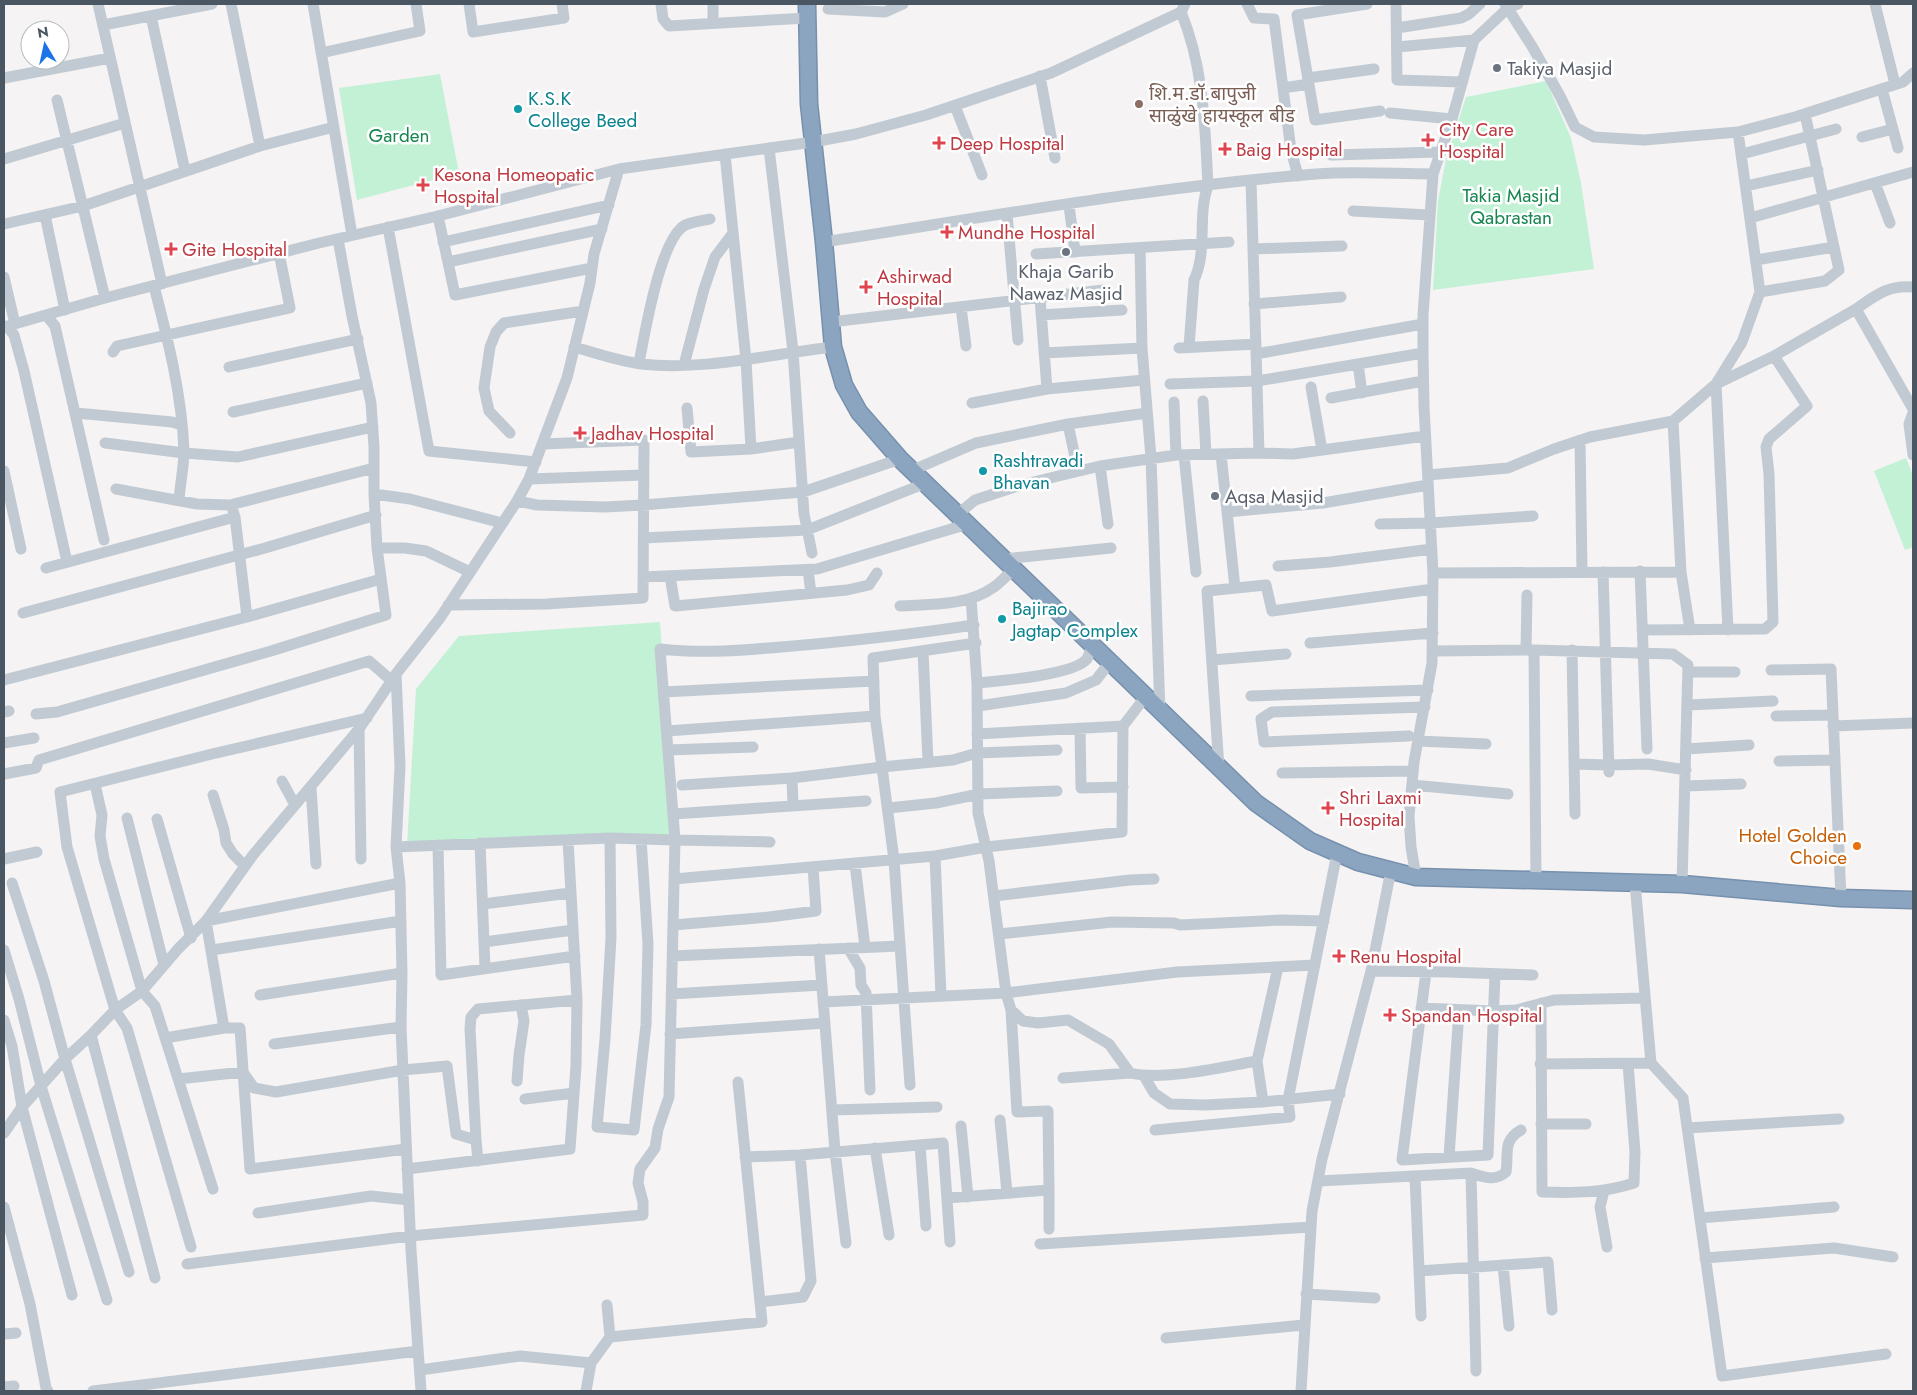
<svg xmlns="http://www.w3.org/2000/svg" width="1917" height="1395" font-family="Jost,'Noto Sans Devanagari',sans-serif">
<style>
.green{fill:#c3f1d5}
.lines{fill:none;stroke-linecap:round;stroke-linejoin:round}
.highway-casing{stroke:#7690ad;stroke-width:19}
.minor{stroke:#c1cad2;stroke-width:11}
.highway{stroke:#8ba5c1;stroke-width:16}
.worship-dot{fill:#6b7280;stroke:#fff;stroke-width:2}
.education-dot{fill:#8d6e63;stroke:#fff;stroke-width:2}
.culture-dot{fill:#0f9aa8;stroke:#fff;stroke-width:2}
.health-dot{fill:#e0444e;stroke:#fff;stroke-width:2}
.food-dot{fill:#e8710a;stroke:#fff;stroke-width:2}
.labels{text-anchor:middle;stroke-width:5;stroke-linejoin:round;paint-order:stroke}
.worship-label{font-size:19px;fill:#5b616d;stroke:#fff;text-anchor:start}
.education-label{font-size:19px;fill:#785e54;stroke:#fff;text-anchor:start}
.culture-label{font-size:19px;fill:#0d838f;stroke:#fff;text-anchor:start}
.health-label{font-size:19px;fill:#be3a42;stroke:#fff;text-anchor:start}
.park-label{font-size:19px;fill:#17864f;stroke:#fff}
.food-label{font-size:19px;fill:#c56008;stroke:#fff;text-anchor:end}
</style>
<rect width="100%" height="100%" fill="#f5f3f3"/>
<path class="green" d="M440,74L459,173L357,200L339,88Z
M1546,81L1571,138L1581,183L1594,269L1433,290L1438,201L1446,159L1466,97Z
M1906,458L1913,475V547L1905,550L1874,471Z
M660,622L675,840L407,846L416,689L459,636Z"/>
<g class="lines">
<defs>
<path id="highway" d="M807,4L809,104L824,242L833,347L844,385L859,412L900,459L1256,803L1310,841L1358,862L1416,877L1682,884L1841,898L1913,900"/>
</defs>
<use href="#highway" class="highway-casing"/>
<path class="minor" d="M98,4L162,284
M231,4L260,146
M313,4L352,235
M469,4L473,32L564,18L562,4
M661,4L663,19L669,26L807,18
M713,4V23
M1247,4L1254,18L1274,19L1291,150L1298,176
M1367,4L1297,15L1315,120L1380,111
M1396,4L1397,80L1462,82
M1505,4L1533,48L1560,96L1575,127L1594,137L1644,140L1738,132L1795,117L1903,82L1913,73
M1875,4L1895,84
M828,9L885,12L903,4
M1181,12C1204,67 1205,127 1208,186C1197,215 1208,251 1194,280L1189,347
M151,16L185,171
M103,25L212,4
M1397,28L1461,18L1469,14L1480,4
M1397,47L1474,40
M321,53L420,31L416,4
M1040,76L1055,158
M4,78L110,58
M1308,78L1374,69
M1283,88L1309,84
M1882,89L1898,148
M57,100L105,298
M955,106L982,175
M1390,113L1452,119
M1862,137L1893,129
M769,148L793,351L804,514L812,553
M1742,154L1836,129
M1331,155L1441,152
M4,159L125,123
M1251,180L1259,453
M1875,183L1890,223
M1746,186L1818,170
M1069,205L1075,252
M1353,211L1429,215
M1007,214L1018,340
M45,215L65,310
M438,216L455,295L592,268
M1750,218L1913,172
M4,224L83,206L260,146L334,127
M388,227L429,451L536,462
M443,242L609,205
M824,242C987,217 1151,187 1316,174C1355,171 1395,174 1433,174
M1140,248L1142,348L1151,458L1160,711
M1253,249L1342,246
M1036,254L1229,242
M1756,260L1834,247
M448,262L602,229
M4,277L15,324
M154,286C168,340 182,395 184,451C184,467 180,484 179,500
M1913,287C1888,285 1876,295 1856,309L1913,409
M1760,292L1825,281L1839,270L1805,114
M1040,298L1047,389
M1254,304L1341,297
M961,307L966,346
M46,315L55,326L104,540
M1041,315L1122,310
M831,322L1103,290
M7,326L14,335L24,371L67,562
M4,327L105,298L319,243L438,216L619,169
M574,347C596,353 618,361 641,364C705,371 770,354 833,347
M1179,348L1256,344
M113,352L117,346L290,308L279,253
M1044,353L1142,348
M1256,354L1423,324
M639,363C645,332 659,248 681,228C687,222 702,221 710,219
M1358,364L1362,393
M684,365L704,289L715,257L733,233
M229,367L358,339
M1170,384L1257,381L1423,353
M1311,387L1322,450
M1331,398L1423,381
M1203,401L1206,454
M1174,402L1176,455
M972,403L1047,389L1144,380
M687,408L691,452L751,449L746,360L725,154
M233,412L367,383
M76,413L172,422L182,425
M1913,413L1909,424L1913,455
M1673,421L1681,572
M1068,424L1078,471
M510,433L489,411L484,388L490,347L496,332L504,323L583,311
M1580,440L1582,572
M105,443L184,453L238,457L373,427
M751,449L799,442
M1221,454L1235,588
M1184,455L1196,572
M1100,466L1108,524
M913,470L976,443L1068,424L1147,413
M4,471L21,549
M1428,475L1508,468L1554,449L1590,437L1673,421L1716,384L1742,342L1760,292L1738,132
M529,479L644,475
M116,489L197,504L230,505L374,468
M374,494L410,499L502,523
M517,501L537,505L605,507L643,505L803,492L900,459
M233,511L235,517L247,617
M1227,512L1323,503L1428,485
M958,514L975,500L1021,485L1100,466L1176,455L1259,453L1293,454L1425,436
M1380,524L1431,523L1533,516
M644,538L807,530L926,483
M377,548H405L426,551L470,572
M1004,559L1111,548
M1278,566L1330,562L1432,549
M46,568L235,517
M808,570L811,593
M1640,571L1647,749
M1603,572L1609,772
M1433,573L1681,572L1690,630
M670,576L675,606L847,590L869,585L877,573
M643,577L817,569L968,524
M971,598L977,683L978,813L989,861L1006,993L1011,1010L1023,1021L1038,1023L1068,1020L1109,1044L1130,1073C1165,1081 1221,1067 1257,1061
M448,605L546,604L643,598L644,440L542,444
M900,606C932,604 968,606 994,587C1001,582 1007,575 1014,569
M23,613L265,548L376,515
M1642,630L1765,629L1773,622L1769,474L1766,447L1769,439L1807,406L1774,356
M1728,630L1716,384L1774,356L1856,309
M1310,643L1433,633
M1526,650L1527,595
M1534,650L1536,881
M1572,650L1575,814
M923,651L928,761
M1433,651L1534,650L1673,654L1688,665L1682,884
M1212,660L1286,654
M1771,670L1831,669L1841,898
M1688,672H1735
M396,674L400,766L396,847L400,883L402,973L401,1027L411,1250L421,1391
M4,680L247,617L381,579
M977,683C999,681 1074,675 1087,659C1089,655 1091,649 1092,644
M664,692L874,681
M1251,696L1428,690
M1688,705L1773,701
M978,706L1066,693L1096,680L1110,662
M4,712L9,711
M36,714L57,712L271,651L386,615L377,548L374,494V447L371,403L352,316L338,239
M1776,716L1833,715
M1123,726L1146,696
M1833,726L1913,723
M1080,728L1081,788L1123,787
M359,729L361,859
M667,731L875,716
M1409,736L1264,742L1261,719L1272,712L1425,707
M1418,741L1486,744
M4,743L34,738
M1686,749L1749,745
M668,750L753,747
M1779,761L1835,760
M1574,764L1609,765L1648,764L1686,770
M1219,768L1207,591L1266,585L1272,611L1433,589
M1282,773L1413,771
M4,774L36,768L39,760L369,661L392,681
M282,781L295,805
M95,784L102,815L100,836L104,859L142,991L155,1006L213,1189
M682,785L792,778
M1412,785L1508,794
M1685,786L1741,784
M311,788L316,864
M213,795L224,830L226,843L233,854L245,866
M793,806L792,778L882,767L875,716L873,658L976,643
M888,808L936,803L979,794L1057,791
M673,814L866,801
M127,818L164,965
M157,819L191,938
M610,838L611,938L605,1039L597,1127L634,1130L646,1025L648,944L641,839
M480,843L485,968
M438,845L441,975L575,956
M396,847L610,838L675,840L660,649C712,655 764,648 816,644C869,639 921,633 974,625
M935,856L941,996
M4,859L37,852
M855,864L865,947
M1416,877L1411,847L1409,816L1414,762L1432,663L1433,573L1424,407L1423,353V315L1433,174L1452,119L1474,40L1508,8L1518,4
M674,879L935,856L986,847L1122,832L1123,726L977,734
M12,883L44,981L65,1059L129,1272
M400,883L206,921L224,1028H240L250,1169L406,1149
M1635,883L1651,1063L1683,1098L1722,1376L1886,1354
M994,896L1130,880L1154,879
M483,904L570,893
M673,925L769,917L816,911L813,867
M999,934L1112,922L1174,923L1180,925L1282,920L1324,921
M484,942L573,930
M848,948L860,968L861,985L866,993L870,1090
M819,949L835,1151L846,1243
M4,950L19,999L41,1086L107,1300
M212,950L401,921
M672,956L900,946
M1371,971L1448,972L1533,975
M1426,972L1402,1160L1488,1155L1495,974
M671,994L822,985
M260,995L402,973
M823,1002L1006,993L1177,972L1315,965
M1541,1003L1542,1192C1574,1193 1604,1193 1634,1183L1635,1152L1628,1064
M1421,1008L1493,1011L1516,1010L1554,1000L1645,998
M1011,1010L1017,1112L1048,1111L1049,1190
M4,1020L12,1046L22,1107L72,1295
M670,1034L825,1023
M91,1035L155,1278
M165,1038L224,1028
M274,1044L401,1027
M1540,1064L1651,1063
M1144,1076L1154,1093L1170,1104L1205,1105L1263,1102L1340,1094
M1063,1078L1130,1073
M178,1079L243,1072L254,1088L276,1092L403,1070L447,1066L456,1134L476,1140L478,1161
M517,1081L519,1055L524,1021L521,1005
M910,1085L894,860L882,767L953,760L977,753L1057,750
M525,1099L574,1093
M1263,1102L1257,1061L1278,967
M832,1110L937,1107
M1000,1120L1007,1193
M1541,1124H1586
M961,1126L968,1197
M1687,1128L1839,1119
M1155,1130L1290,1117L1288,1100L1337,853
M4,1133L22,1107L65,1059L91,1035L115,1010L142,991L178,949L206,921L253,855L359,729L396,674L440,618L517,501L529,479L567,378L590,283L594,254L619,169L813,142L856,134L926,115L1051,73L1181,12L1185,4
M476,1140L470,1029L471,1017L478,1009L577,1000
M920,1145L926,1226
M875,1148L889,1235
M745,1157L800,1155L943,1143L950,1242
M1449,1157L1459,1011
M407,1169L570,1149L576,1066L577,1000L568,840
M1471,1173L1476,1371
M1415,1176L1421,1316
M1319,1181L1471,1173C1484,1177 1495,1182 1506,1172C1509,1153 1502,1141 1521,1130
M1604,1191L1600,1207L1607,1247
M947,1198L1049,1190V1229
M4,1207L30,1304L46,1388L48,1391
M258,1213L371,1196L409,1200
M1700,1218L1834,1207
M1040,1244L1311,1227
M191,1247L127,1028L115,1010L67,847L60,792L212,754L367,718
M1705,1258L1834,1248L1893,1257
M187,1264L410,1236L643,1215V1202L638,1183L640,1169L655,1148L658,1129L669,1097L675,840L770,842
M1503,1265L1509,1326
M1419,1271L1548,1262L1552,1310
M1306,1294L1375,1298
M760,1302L803,1297L811,1281L800,1155
M4,1334L16,1333
M610,1337L762,1322L738,1082
M1166,1338L1304,1325
M420,1370L520,1356L591,1363
M4,1387L14,1386
M93,1391L418,1351
M586,1391L591,1363L610,1337L607,1305
M1301,1391L1312,1211L1322,1159L1371,971L1391,870"/>
<use href="#highway" class="highway"/>
</g>
<g class="worship-dot">
<circle cx="1497" cy="68" r="5"/>
<circle cx="1066" cy="252" r="5"/>
<circle cx="1215" cy="496" r="5"/>
</g>
<circle class="education-dot" cx="1139" cy="104" r="5"/>
<g class="culture-dot">
<circle cx="518" cy="109" r="5"/>
<circle cx="983" cy="471" r="5"/>
<circle cx="1002" cy="619" r="5"/>
</g>
<g class="health-dot">
<path d="M1425.5 132.5h5v5h5v5h-5v5h-5v-5h-5v-5h5z"/>
<path d="M936.5 135.5h5v5h5v5h-5v5h-5v-5h-5v-5h5z"/>
<path d="M1222.5 141.5h5v5h5v5h-5v5h-5v-5h-5v-5h5z"/>
<path d="M420.5 177.5h5v5h5v5h-5v5h-5v-5h-5v-5h5z"/>
<path d="M944.5 224.5h5v5h5v5h-5v5h-5v-5h-5v-5h5z"/>
<path d="M168.5 241.5h5v5h5v5h-5v5h-5v-5h-5v-5h5z"/>
<path d="M863.5 279.5h5v5h5v5h-5v5h-5v-5h-5v-5h5z"/>
<path d="M577.5 425.5h5v5h5v5h-5v5h-5v-5h-5v-5h5z"/>
<path d="M1325.5 800.5h5v5h5v5h-5v5h-5v-5h-5v-5h5z"/>
<path d="M1336.5 948.5h5v5h5v5h-5v5h-5v-5h-5v-5h5z"/>
<path d="M1387.5 1007.5h5v5h5v5h-5v5h-5v-5h-5v-5h5z"/>
</g>
<circle class="food-dot" cx="1857" cy="846" r="5"/>
<g class="labels">
<g class="worship-label">
<text x="1507" y="75">Takiya Masjid</text>
<text x="1066" y="278" text-anchor="middle">Khaja Garib<tspan x="1066" dy="22">Nawaz Masjid</tspan></text>
<text x="1225" y="503">Aqsa Masjid</text>
</g>
<g class="education-label">
<text x="1149" y="100">शि.म.डॉ.बापुजी<tspan x="1149" dy="22">साळुंखे हायस्कूल बीड</tspan></text>
</g>
<g class="culture-label">
<text x="528" y="105">K.S.K<tspan x="528" dy="22">College Beed</tspan></text>
<text x="993" y="467">Rashtravadi<tspan x="993" dy="22">Bhavan</tspan></text>
<text x="1012" y="615">Bajirao<tspan x="1012" dy="22">Jagtap Complex</tspan></text>
</g>
<g class="health-label">
<text x="1439" y="136">City Care<tspan x="1439" dy="22">Hospital</tspan></text>
<text x="950" y="150">Deep Hospital</text>
<text x="1236" y="156">Baig Hospital</text>
<text x="434" y="181">Kesona Homeopatic<tspan x="434" dy="22">Hospital</tspan></text>
<text x="958" y="239">Mundhe Hospital</text>
<text x="182" y="256">Gite Hospital</text>
<text x="877" y="283">Ashirwad<tspan x="877" dy="22">Hospital</tspan></text>
<text x="591" y="440">Jadhav Hospital</text>
<text x="1339" y="804">Shri Laxmi<tspan x="1339" dy="22">Hospital</tspan></text>
<text x="1350" y="963">Renu Hospital</text>
<text x="1401" y="1022">Spandan Hospital</text>
</g>
<g class="park-label">
<text x="399" y="142">Garden</text>
<text x="1511" y="202">Takia Masjid<tspan x="1511" dy="22">Qabrastan</tspan></text>
</g>
<g class="food-label">
<text x="1847" y="842">Hotel Golden<tspan x="1847" dy="22">Choice</tspan></text>
</g>
</g>
<rect width="1917" height="1395" fill="none" stroke="#4a5661" stroke-width="10"/>
<g transform="translate(45 45) rotate(351)"><circle r="24" fill="#ffffff" stroke="#b7bbc0"/>
<path d="M0-4L9 19L0 12L-9 19Z" fill="#1a73e8"/>
<text y="-8" font-size="14" font-weight="bold" text-anchor="middle" fill="#4a5661">N</text>
</g>
</svg>
